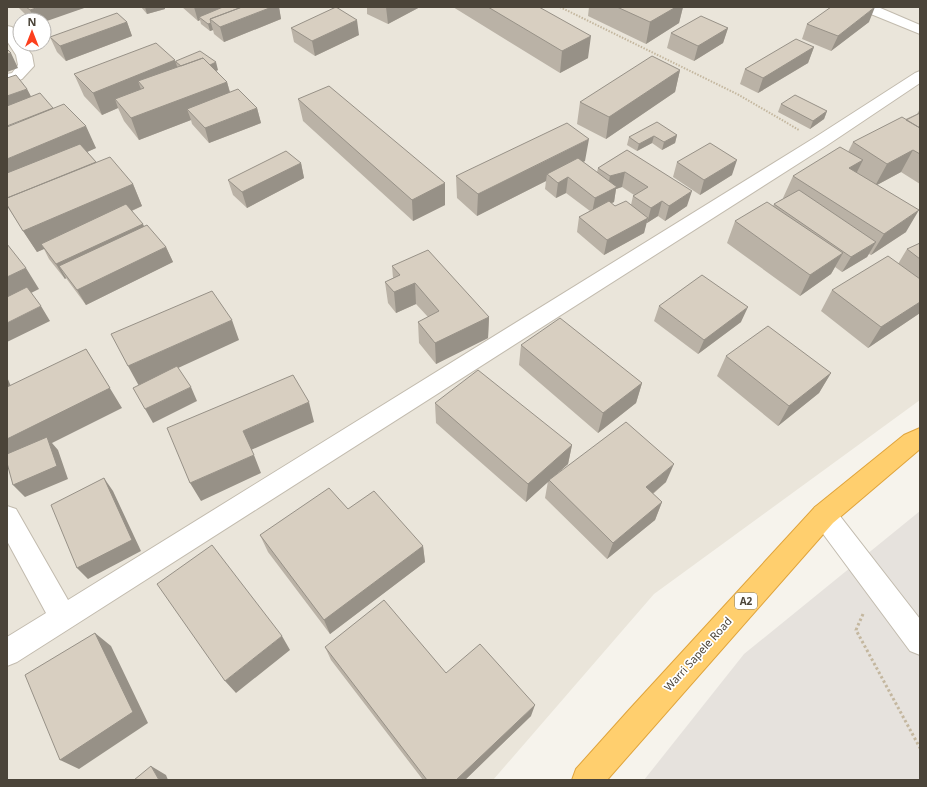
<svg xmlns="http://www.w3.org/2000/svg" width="927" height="787" font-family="'Noto Sans',sans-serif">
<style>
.residential{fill:#eae5da;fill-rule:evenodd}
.industrial{fill:#e6e2dd}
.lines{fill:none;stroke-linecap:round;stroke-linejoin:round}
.street-casing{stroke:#c2bbae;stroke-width:2}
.highway-casing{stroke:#e0a43c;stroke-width:2}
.path-far1{stroke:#c4b79f;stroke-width:2;stroke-dasharray:1.5 1.5;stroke-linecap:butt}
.path{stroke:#c4b79f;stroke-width:3;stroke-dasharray:2.5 2.5;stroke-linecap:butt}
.street{fill:#fff;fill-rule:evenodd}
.highway{fill:#ffcf6e;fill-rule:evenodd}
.wall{fill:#bab2a6;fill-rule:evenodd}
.shaded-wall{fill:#979187}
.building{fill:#d8cfc1;stroke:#979187}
.labels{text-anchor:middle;stroke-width:3.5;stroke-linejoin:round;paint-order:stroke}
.shield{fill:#fff;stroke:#817c74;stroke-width:1}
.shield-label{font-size:10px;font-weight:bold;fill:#4b4439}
.street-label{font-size:11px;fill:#4b4439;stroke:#fff}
</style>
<rect width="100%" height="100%" fill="#f6f3ec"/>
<path class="residential" d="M7,7H920V400L654,594L493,780H7ZM20,20H44V44H20Z"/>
<path class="industrial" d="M920,511V780H644L744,654Z"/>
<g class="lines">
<defs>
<path id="street" d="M859,7H878L920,25V34L861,10Z
M7,26L12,27L20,38V44H24L32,55L34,66L22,79L7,84V74L12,73L18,65L16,55L7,41Z
M920,71V83L826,146L72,627L17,662L7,666V637L46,613L7,541V506L16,509L68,600L814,138L915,73Z
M824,504L833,507L920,619V655L910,651L815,523L812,515L815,507Z"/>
<path id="highway" d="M920,428V449L833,523L607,780H572L576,769L628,711L815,507L904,435Z"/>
</defs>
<use href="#street" class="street-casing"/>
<use href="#highway" class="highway-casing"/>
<path class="path-far1" d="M560,7L739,95L799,130"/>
<path class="path" d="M863,614L856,630L920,748"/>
<use href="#street" class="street"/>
<use href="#highway" class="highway"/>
</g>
<path class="wall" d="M18,7H87L44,20H31Z
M141,7H165V9L147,14Z
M182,7H279L281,19L224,42L214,34L213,30L210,31L201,24L200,20L198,21Z
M367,7H420L388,24L367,14Z
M453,7H539L588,58L560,73Z
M589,7H683L679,23L646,44L588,16Z
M127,22L132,36L66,61L57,52L50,37Z
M869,22L831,51L802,39L807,24Z
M291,28L359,35L315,56L294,42Z
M728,28L723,43L694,61L667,48L671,33Z
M814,47L808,63L758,93L740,84L745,69Z
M176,61L218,70L216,71L227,82L230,92L257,108L261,123L209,143L192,124L191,120L139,140L124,121L118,108L102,115L84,96L74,74Z
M680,70L675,92L606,139L577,124L580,102Z
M27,89L31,97L53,108L96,148L87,152L96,162L133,184L142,206L132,211L144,226L166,247L173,262L86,305L66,278L65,279L49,259L44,249L37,252L7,206Z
M298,99L445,183V205L413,221L303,121Z
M781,104L827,111L824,119L810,129L778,112Z
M920,109V184L901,172L877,185L906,232L871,255L869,254L867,257L842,272L835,267L831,274L800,296L727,243L735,221L773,206L774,204L784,198H783L793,176L848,152L853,142L917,114Z
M677,135L675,143L662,150L652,143L637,151L627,145L629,137Z
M627,150L687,206L665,221L658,216L647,223H646L644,233L604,255L577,232L579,217L590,211L566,193L556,198L545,189L546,181L477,216L457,198L456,176L585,161L583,162L597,172L598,168ZM622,187L634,195L633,196L631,205L615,206L611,203L614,202L616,189Z
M677,162L732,175L700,195L673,177Z
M301,163L304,178L247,208L233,195L228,180Z
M920,243V313L868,348L821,311L832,290L898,264L907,249Z
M392,266L489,317L488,338L436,364L419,343L418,322L428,317L416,304L396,313L388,303L385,282L393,278Z
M659,306L741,322L698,354L654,321Z
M521,345L642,383L636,403L598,433L519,365Z
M726,356L831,373L819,393L778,426L717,376Z
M435,403L572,445L568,464L553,477L666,482L653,494L662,502L655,520L607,559L545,498L548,481L526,502L436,423Z
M348,509L423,546L425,562L330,634L268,552L260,535Z
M325,647L531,716L465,780H423L331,660Z"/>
<path class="shaded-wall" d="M39,7H87L44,22V20H34L30,10Z
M145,7H165V9L147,14Z
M194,7H235L199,17L200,20L198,21Z
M272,7H279L281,19L224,42L220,27Z
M386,7H420L388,24Z
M676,7H683L679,23L646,44L650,22Z
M875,7L869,22L831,51L838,36Z
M357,20L359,35L315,56L312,41Z
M127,22L132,36L66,61L60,46Z
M211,23L213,30L210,31L208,24Z
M728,28L723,43L694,61L698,46Z
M591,36L588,58L560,73L562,51Z
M814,47L808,63L758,93L763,78Z
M11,53L18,68L7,72V54Z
M175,60L182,82L144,88L138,81L144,98L115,99L118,108L102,115L93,93Z
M216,62L218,70L194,81L191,73Z
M680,70L675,92L606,139L609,117Z
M227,82L233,104L187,109L191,120L139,140L131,118Z
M27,89L35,104L7,114V96Z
M257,108L261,123L209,143L205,128Z
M827,111L824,119L810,129L813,121Z
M86,126L96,148L7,187V159Z
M677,135L675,143L662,150L664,142Z
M654,136L652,143L637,151L639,144Z
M589,139L585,161L552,178L547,174L546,181L477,216L478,194Z
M913,150L901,172L875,186L887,164Z
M737,160L732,175L700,195L704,180Z
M863,160L852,182L849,168Z
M301,163L304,178L247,208L242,192Z
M625,172L622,187L616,189L614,202L592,213L595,198L607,191L610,176Z
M568,177L566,193L556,198L558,183Z
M445,183V205L413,221L412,200Z
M133,184L142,206L44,249L41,244L44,249L37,252L23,231Z
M692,191L687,206L665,221L669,206Z
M662,201L658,216L647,223L651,208Z
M919,210L906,232L871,255L884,234Z
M648,218L644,233L604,255L607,240Z
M143,224L149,239L59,266L66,278L65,279L56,264Z
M876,242L867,257L842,272L851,257Z
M166,247L173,262L86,305L77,290Z
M843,253L831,274L800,296L810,275Z
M26,268L39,289L7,305V277Z
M415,283L416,304L396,313L394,292Z
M920,302V313L868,348L881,327Z
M41,306L50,321L7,342V323Z
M748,307L741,322L698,354L704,340Z
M489,317L488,338L436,364L435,343Z
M232,320L239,340L139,386L128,366Z
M86,349L122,408L52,443L58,450L68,479L25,497L13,485L50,445L7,467V439Z
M831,373L819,393L778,426L789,406Z
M7,377L16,398L7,402Z
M642,383L636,403L598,433L603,413Z
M191,387L197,401L153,423L145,409Z
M309,402L314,422L251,450L243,431Z
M572,445L568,464L526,502L528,484Z
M254,455L261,473L201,501L190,483Z
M674,464L666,482L639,505L646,487Z
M104,478L113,491L141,551L88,579L77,568Z
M662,502L655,520L607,559L613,543Z
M423,546L425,562L330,634L324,620Z
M95,633L111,646L148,723L79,769L60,760Z
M282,636L290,650L236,693L225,681Z
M535,705L531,716L465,780H456Z
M151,766L166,775L168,780H159Z"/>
<path class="building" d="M26,7H39L30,10Z
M223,7H242L210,19L211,23L208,24L199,17Z
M242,7H272L220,27L210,19Z
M336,7L357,20L312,41L291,28Z
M488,7H539L591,36L562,51Z
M617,7H676L650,22Z
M831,7H875L838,36L807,24Z
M117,13L127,22L60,46L50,37Z
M701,16L728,28L698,46L671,33Z
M796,39L814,47L763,78L745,69Z
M156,43L175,60L93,93L74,74Z
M7,49L11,53L7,54Z
M200,51L216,62L210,65L203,58L181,66L176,62V61Z
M652,56L680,70L609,117L580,102Z
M203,58L227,82L131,118L115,99L144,88L138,81Z
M16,75L27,89L7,96V78Z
M329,86L445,183L412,200L298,99Z
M238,89L257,108L205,128L187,109Z
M40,93L53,108L7,126V106Z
M795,95L827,111L813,121L781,104Z
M64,104L86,126L7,159V127Z
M920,113V128L906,120Z
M902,117L920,128V154L913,150L887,164L853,142Z
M657,122L677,135L664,142L654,136L639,144L629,137Z
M567,123L589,139L478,194L456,176Z
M710,143L737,160L704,180L677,162Z
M80,144L96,162L7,198V173Z
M840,147L863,160L849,168L919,210L884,234L793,176Z
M627,150L692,191L669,206L662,201L651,208L633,196L648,187L625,172L610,176L598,168Z
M286,151L301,163L242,192L228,180Z
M110,157L133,184L23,231L7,205V198Z
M578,158L617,187L595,198L568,177L558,183L547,174Z
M799,190L876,242L851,257L774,204Z
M609,201L615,206L626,201L648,218L607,240L579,217Z
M767,202L843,253L810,275L735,221Z
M126,204L143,224L56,264L41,244Z
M147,225L166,247L77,290L59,266Z
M920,243V259L907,249Z
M7,244L26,268L7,277Z
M428,250L489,317L435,343L418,322L439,311L415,283L394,292L385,282L400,275L392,266Z
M888,256L920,279V302L881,327L832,290Z
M702,275L748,307L704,340L659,306Z
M27,287L41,306L7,323V297Z
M212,291L232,320L128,366L111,334Z
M560,318L642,383L603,413L521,345Z
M768,326L831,373L789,406L726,356Z
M86,349L110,388L7,439V387Z
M177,366L191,387L145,409L133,388Z
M478,370L572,445L528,484L435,403Z
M293,375L309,402L243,431L254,455L190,483L167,428Z
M626,422L674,464L646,487L662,502L613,543L549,480Z
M47,437L57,466L13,485L7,463V454Z
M104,478L132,540L77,568L51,505Z
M329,488L348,509L374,491L423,546L324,620L260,535Z
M212,545L282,636L225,681L157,584Z
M384,600L446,673L480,644L535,705L456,780H427L325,647Z
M95,633L133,712L60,760L25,675Z
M151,766L159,780H134Z"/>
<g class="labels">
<rect class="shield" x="735" y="593" width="22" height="16" rx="3"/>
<g class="shield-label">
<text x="746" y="605">A2</text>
</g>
<g class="street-label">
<text transform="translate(698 654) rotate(-48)" y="4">Warri Sapele Road</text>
</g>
</g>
<rect width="927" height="787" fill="none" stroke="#4b4439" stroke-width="16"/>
<g transform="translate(32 32)"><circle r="19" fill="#ffffff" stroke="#b7b4b0"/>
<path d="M0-3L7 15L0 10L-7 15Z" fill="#fc3f1d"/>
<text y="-6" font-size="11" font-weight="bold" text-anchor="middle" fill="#4b4439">N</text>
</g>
</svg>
